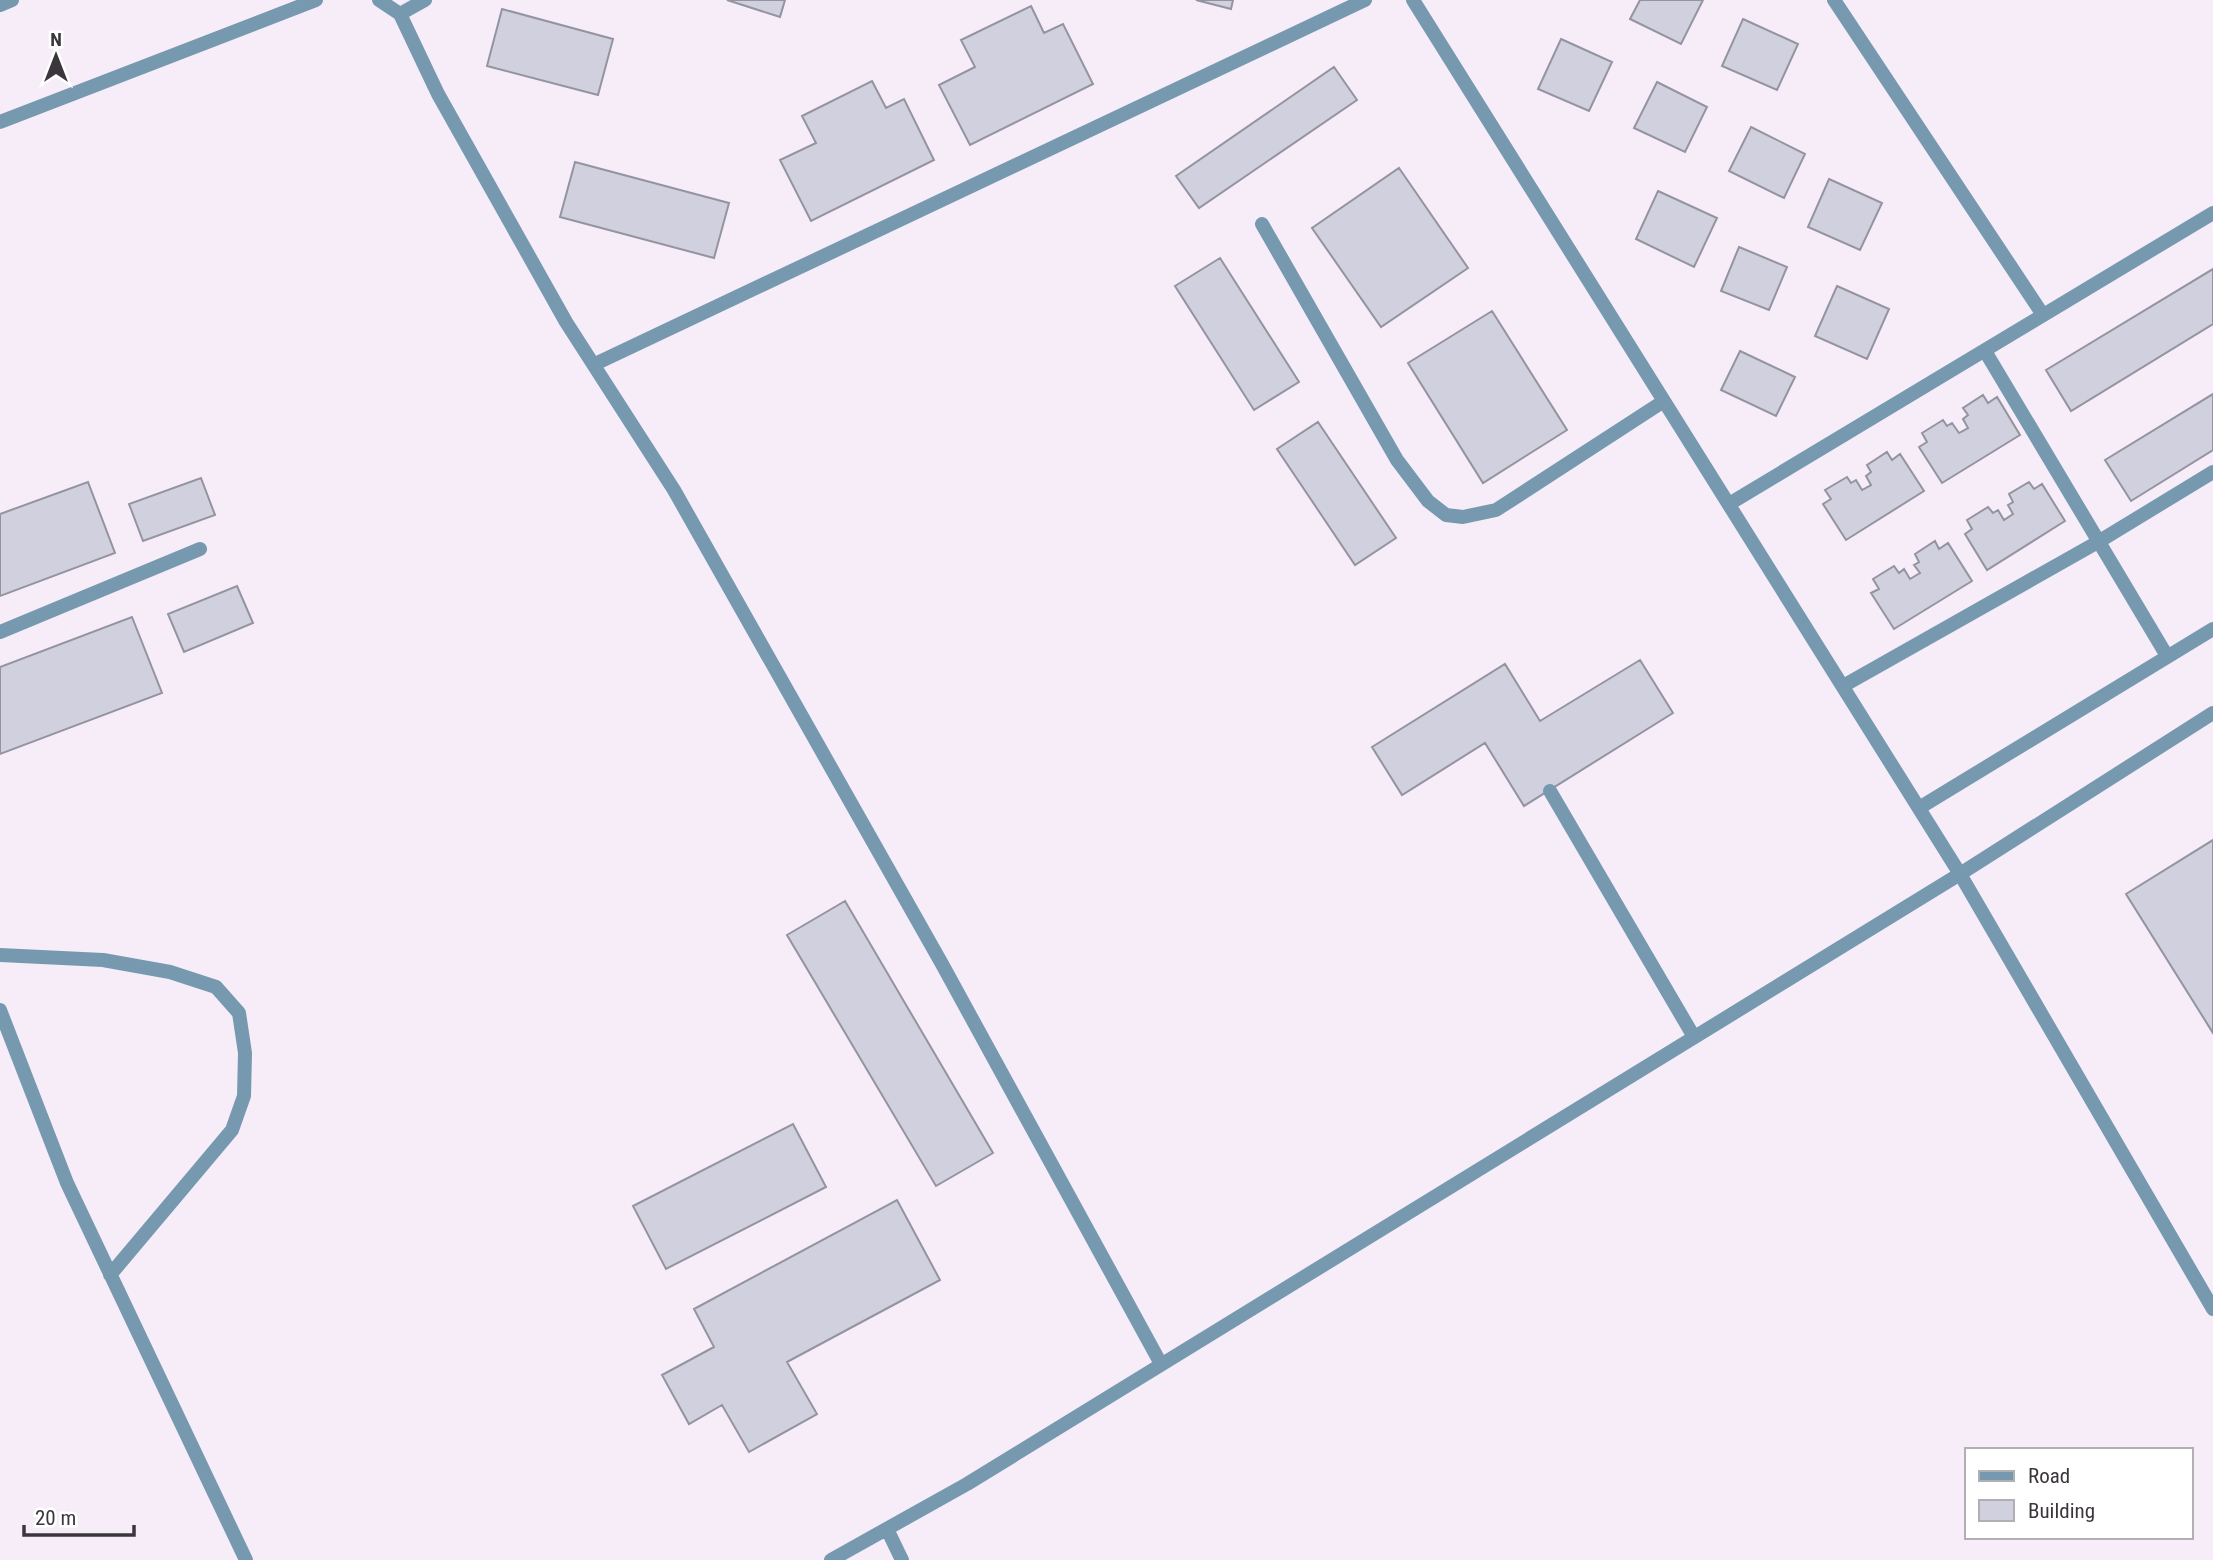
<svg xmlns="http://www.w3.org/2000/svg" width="2213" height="1560" font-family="'Roboto Condensed',sans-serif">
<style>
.building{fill:#d1d0de;stroke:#9493a0;stroke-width:2}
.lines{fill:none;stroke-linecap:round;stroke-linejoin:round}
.service{stroke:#7799b0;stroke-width:14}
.tertiary{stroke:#7799b0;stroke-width:14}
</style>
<rect width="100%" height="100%" fill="#f7edf9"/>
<path class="building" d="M727,0H785L780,17Z
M1196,0H1233L1231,9Z
M1640,0H1703L1681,44L1630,19Z
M1031,6L1044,33L1063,24L1093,84L970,145L939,85L975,67L961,40Z
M502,9L613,39L598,95L487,66Z
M1743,19L1798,44L1777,90L1722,66Z
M1561,39L1612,62L1589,111L1538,89Z
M1334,67L1357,100L1199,208L1176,176Z
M872,81L886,108L904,99L934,160L811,221L780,160L816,143L802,116Z
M1657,82L1707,107L1685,152L1634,128Z
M1751,127L1805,154L1784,198L1729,171Z
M575,162L729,203L714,258L560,217Z
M1399,168L1468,268L1381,327L1312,228Z
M1829,179L1882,203L1860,250L1808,227Z
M1658,191L1717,218L1694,267L1636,239Z
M1739,247L1787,267L1769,310L1721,291Z
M1220,258L1299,382L1254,410L1175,286Z
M2213,269V324L2071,411L2046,370Z
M1837,286L1889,309L1867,359L1815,336Z
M1492,311L1567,430L1483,483L1408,363Z
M1740,351L1795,377L1776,416L1721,390Z
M2213,394V450L2131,501L2105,460Z
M1983,395L1988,403L1997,397L2020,435L1942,483L1919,447L1927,442L1922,433L1943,420L1947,426L1952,423L1959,433L1968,428L1963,419L1968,415L1963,408Z
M1318,422L1396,538L1355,565L1277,449Z
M1887,452L1892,460L1900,454L1924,491L1846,540L1823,504L1831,499L1825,490L1847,477L1851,483L1856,480L1862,490L1871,485L1866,476L1871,472L1867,465Z
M201,478L215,515L143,541L129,504Z
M88,482L115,553L0,596V514Z
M2029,482L2034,489L2042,484L2065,521L1987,570L1965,534L1972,529L1967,520L1988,507L1993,513L1998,510L2004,520L2013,514L2008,505L2013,502L2009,494Z
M1935,541L1939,549L1948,543L1972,581L1894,629L1871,593L1879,589L1873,579L1894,566L1899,573L1904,569L1910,579L1920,573L1914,565L1919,562L1915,554Z
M237,586L253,623L184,652L168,614Z
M132,617L162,693L0,754V667Z
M1640,660L1673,713L1524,806L1485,743L1402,795L1372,747L1505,664L1540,721Z
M2213,840V1033L2126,894Z
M845,901L993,1153L936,1186L787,935Z
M793,1124L826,1187L666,1269L633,1206Z
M897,1200L940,1280L787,1362L817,1414L749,1452L722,1405L689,1424L662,1375L714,1347L694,1309Z"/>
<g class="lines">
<path class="service" d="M379,0L400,14L438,94L566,322L674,490L942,964L1161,1364
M1413,0L1960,874L2213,1309
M1834,0L2043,315
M400,14L425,0
M0,122L316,0
M1262,224L1397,460L1428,501L1446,515L1463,517L1496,510L1664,401
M1985,351L2167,656
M595,364L1365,0
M1729,504L2213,213
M0,632L200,549
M1843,686L2098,542L2213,472
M1550,791L1694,1037
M1919,808L2213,629
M0,955L103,960L170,972L216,987L239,1013L245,1053L244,1096L232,1130L110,1275
M0,1010L67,1183L246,1560
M887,1529L902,1560
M831,1560L967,1484L1960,874L2213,713"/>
<path class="tertiary" d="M0,5L12,0"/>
</g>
<rect x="1965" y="1448" width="228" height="91" fill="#ffffff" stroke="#b1afb1" stroke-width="2"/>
<rect x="1979" y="1471" width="35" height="10" fill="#7799b0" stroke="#b1afb1" stroke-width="2"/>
<text x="2028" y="1483" font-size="21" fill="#3b363b">Road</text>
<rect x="1979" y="1500" width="35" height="21" fill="#d1d0de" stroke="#b1afb1" stroke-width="2"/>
<text x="2028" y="1518" font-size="21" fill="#3b363b">Building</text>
<g transform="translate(56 56)" stroke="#ffffff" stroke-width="5" paint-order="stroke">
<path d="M0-5L12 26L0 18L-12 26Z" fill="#3b363b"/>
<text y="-10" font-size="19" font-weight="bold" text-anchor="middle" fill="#3b363b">N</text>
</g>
<path d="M24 1525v10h110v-10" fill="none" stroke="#3b363b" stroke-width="3.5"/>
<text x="35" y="1525" font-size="21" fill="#3b363b" stroke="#ffffff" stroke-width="5" paint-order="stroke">20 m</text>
</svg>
